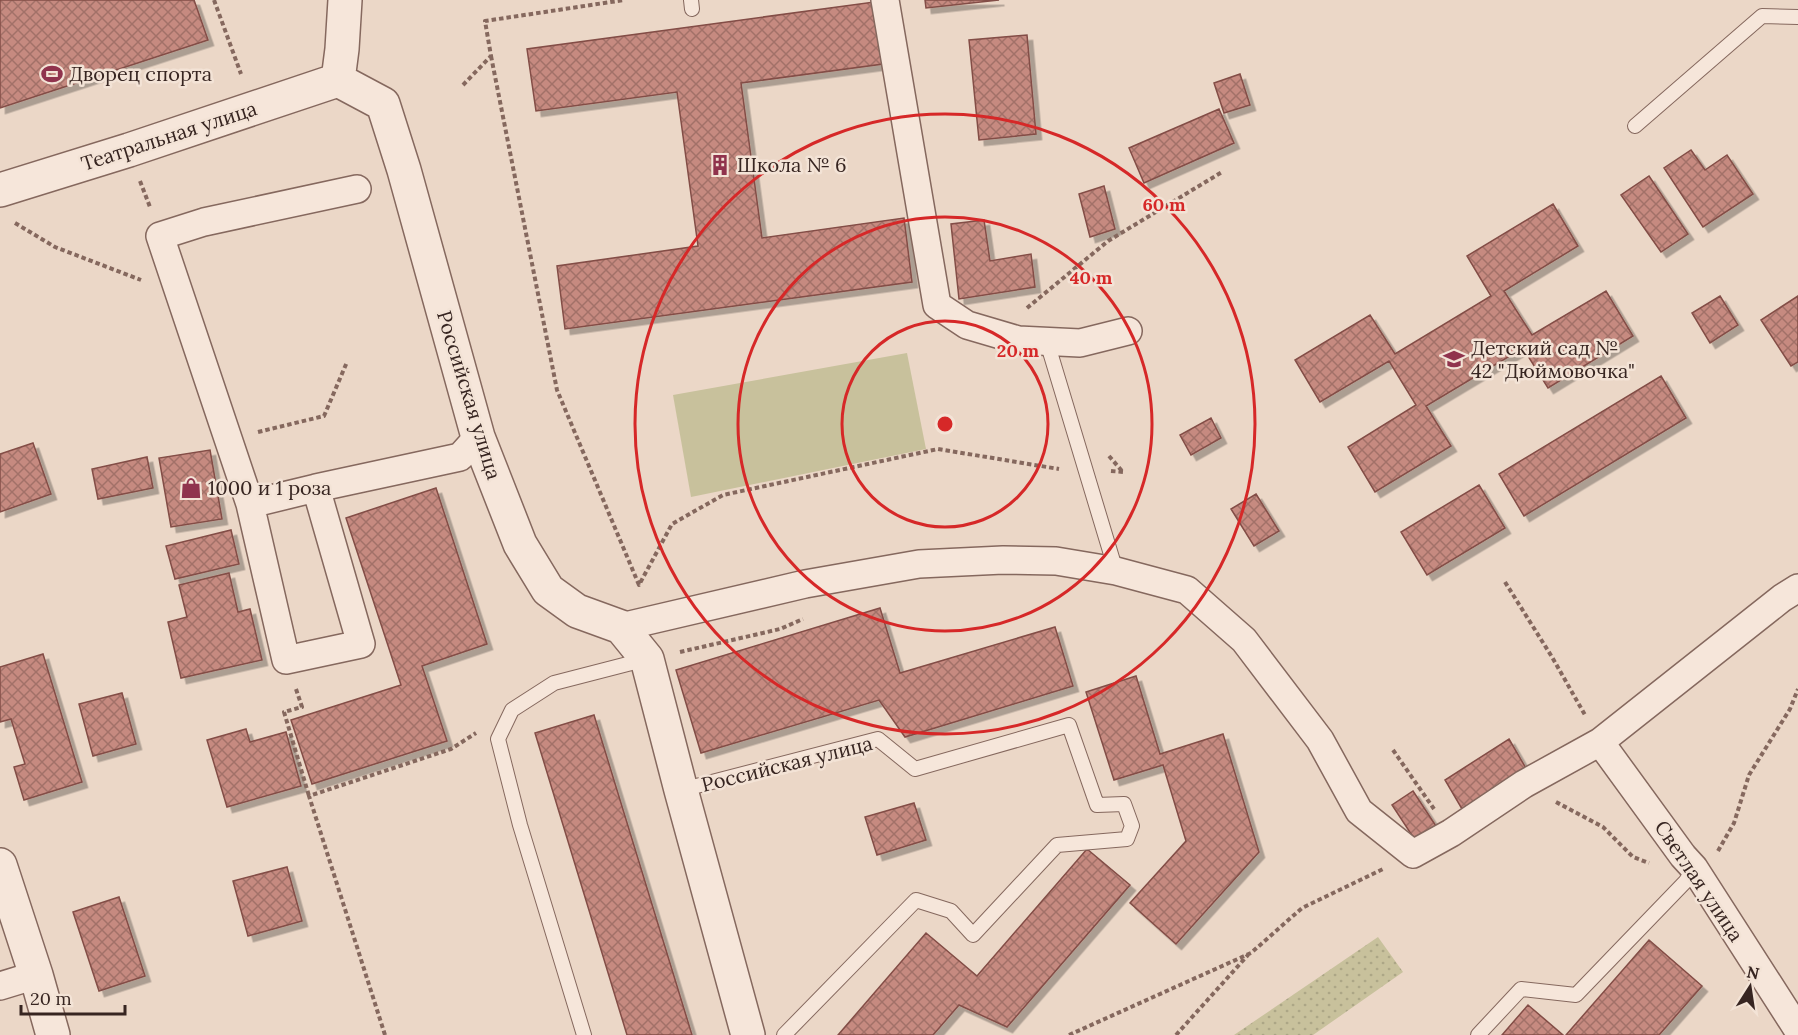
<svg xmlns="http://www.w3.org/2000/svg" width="1798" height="1035" font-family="Lora,serif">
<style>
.grass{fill:#c8c19c}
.park{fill:url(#park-dots)}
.building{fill:url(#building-cross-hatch);stroke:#834d46;stroke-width:1.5;filter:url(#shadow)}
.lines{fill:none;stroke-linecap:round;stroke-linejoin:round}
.service-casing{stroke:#85685e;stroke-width:16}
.minor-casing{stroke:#85685e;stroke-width:30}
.tertiary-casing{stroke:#85685e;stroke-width:36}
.path{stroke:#85685e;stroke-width:4;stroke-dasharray:4.5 3;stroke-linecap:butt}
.service{stroke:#f6e6da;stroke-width:14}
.minor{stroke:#f6e6da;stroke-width:27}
.tertiary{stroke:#f6e6da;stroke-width:33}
.ring{fill:none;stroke:#d62828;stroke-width:3}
.labels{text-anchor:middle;stroke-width:5;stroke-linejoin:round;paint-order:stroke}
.poi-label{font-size:20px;fill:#372521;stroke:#f3e3d6;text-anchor:start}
.street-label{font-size:20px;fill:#372521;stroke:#f3e3d6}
.centre{fill:#d62828;stroke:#f3e3d6;stroke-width:3}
.ring-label{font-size:18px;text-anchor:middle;font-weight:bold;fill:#d62828;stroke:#f3e3d6;stroke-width:5;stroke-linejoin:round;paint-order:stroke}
</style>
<defs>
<pattern id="park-dots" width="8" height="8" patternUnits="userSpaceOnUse" patternTransform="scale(1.5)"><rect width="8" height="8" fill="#c8c19c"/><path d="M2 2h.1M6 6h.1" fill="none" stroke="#aca686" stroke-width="1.8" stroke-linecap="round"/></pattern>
<pattern id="building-cross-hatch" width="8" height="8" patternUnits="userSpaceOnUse" patternTransform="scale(1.5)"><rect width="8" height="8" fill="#c68a80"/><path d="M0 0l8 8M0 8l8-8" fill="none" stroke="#a27168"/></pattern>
<filter id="shadow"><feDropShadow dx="5.5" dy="5.5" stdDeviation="0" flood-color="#0004"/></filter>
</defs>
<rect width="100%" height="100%" fill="#ebd7c7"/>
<path class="grass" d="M907,353L926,449L691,497L673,395Z"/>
<path class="park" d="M1378,937L1403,972L1313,1035H1234Z"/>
<path class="building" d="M0,0H194L208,40L0,108Z
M925,0H999L926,8Z
M874,2L883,64L741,83L762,238L904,218L912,282L565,329L557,266L698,246L677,92L536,111L527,49Z
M1027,35L1036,134L979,140L969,40Z
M1240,74L1250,105L1224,113L1214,83Z
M1219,109L1234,143L1144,183L1129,148Z
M1691,150L1705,170L1727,155L1753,194L1703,227L1664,168Z
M1649,176L1688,234L1661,252L1621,195Z
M1104,186L1115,229L1090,237L1079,194Z
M1553,204L1578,246L1504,291L1532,335L1606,291L1633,336L1548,388L1523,348L1426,406L1451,446L1375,492L1348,447L1416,405L1389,361L1320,402L1295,360L1370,315L1395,354L1491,296L1467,256Z
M984,220L990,261L1031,254L1035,287L959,299L951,224Z
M1720,296L1738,325L1710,343L1692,313Z
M1798,296V362L1791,366L1761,320Z
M1661,376L1686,418L1524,516L1499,474Z
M1211,418L1221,438L1191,455L1180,435Z
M33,443L51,494L0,512V454Z
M210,450L222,519L171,527L159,458Z
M147,457L153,488L98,499L92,469Z
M1479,485L1505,528L1427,575L1401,532Z
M436,488L487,644L422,666L447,741L312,784L291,720L401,685L346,518Z
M1256,494L1279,531L1254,546L1231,509Z
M231,530L239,564L175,579L166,546Z
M229,573L238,612L250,609L262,660L181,678L168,622L187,617L179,585Z
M880,608L900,673L1055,627L1073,686L905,737L879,700L701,753L676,670Z
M43,654L82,782L24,800L14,767L25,764L11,719L0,722V667Z
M1136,676L1160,754L1223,734L1259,852L1176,944L1130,903L1186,841L1163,765L1114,780L1086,692Z
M122,693L136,744L93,756L79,704Z
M594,715L692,1035H627L535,733Z
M246,729L250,742L286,732L301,786L227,807L207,740Z
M1509,739L1527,770L1462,809L1445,780Z
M1413,791L1436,826L1415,840L1392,805Z
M914,803L926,840L877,855L865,817Z
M1087,849L1130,885L1007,1027L959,1005L933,1035H838L926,933L977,976Z
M287,867L302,921L248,936L233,881Z
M119,897L145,976L99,991L73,912Z
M1649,940L1702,986L1659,1035H1566Z
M1528,1005L1563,1035H1502Z"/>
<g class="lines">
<defs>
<path id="service" d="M691,0L692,9
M1635,126L1762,16L1798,17
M1047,342L1116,571
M681,790L878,739L915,769L1069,725L1097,805L1124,804L1132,826L1127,839L1057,845L973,935L951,911L916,900L784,1035
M584,1035L520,825L498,739L512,710L554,683L647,659
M1478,1035L1521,989L1576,995L1686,881L1694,868"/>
<path id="minor" d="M885,0L937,305L967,325L1018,340L1080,343L1128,331
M316,488L250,504L286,660L361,644L316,488L460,457L478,437
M250,504L160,236L204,222L357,189
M621,627L805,584L919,564L1003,560L1056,561L1116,571L1187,590L1244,640L1320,740L1359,811L1413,854L1451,833L1524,784L1600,742L1782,598L1798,588
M1600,742L1683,856L1694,868L1798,1030
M0,986L36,975"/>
<path id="tertiary" d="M345,0L342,49L338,80L383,104L404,170L478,437L520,544L548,590L577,611L621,627L647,659L681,790L748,1035
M0,190L129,150L338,80
M0,865L36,975L53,1035"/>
</defs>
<use href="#service" class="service-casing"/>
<use href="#minor" class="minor-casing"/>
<use href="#tertiary" class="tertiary-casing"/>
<path class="path" d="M214,0L241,74
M491,56L557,390L639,585L672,524L723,495L938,449L1059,469
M463,85L491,56L485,21L624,0
M140,181L150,207
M15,223L55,247L141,280
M1027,308L1108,241L1222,172
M258,432L324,416L347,362
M1109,456L1122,471
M1111,471L1123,472
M1505,582L1552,657L1585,715
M680,652L780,629L803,619
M296,689L302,707L284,712L309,796
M1393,750L1434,809
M1556,802L1603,827L1633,857L1649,863
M1718,851L1734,823L1749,775L1790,709L1798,689
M385,1035L309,796L451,749L476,733
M1069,1035L1251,953L1302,908L1383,869
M1176,1035L1248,955"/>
<use href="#service" class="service"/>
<use href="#minor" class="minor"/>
<use href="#tertiary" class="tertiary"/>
</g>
<g class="ring">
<circle cx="945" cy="424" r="103"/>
<circle cx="945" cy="424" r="207"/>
<circle cx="945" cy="424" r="310"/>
</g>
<defs>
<symbol id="stadium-bare" viewBox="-9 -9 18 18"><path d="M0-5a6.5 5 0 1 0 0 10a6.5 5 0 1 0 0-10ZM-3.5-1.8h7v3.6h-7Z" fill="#90334d" stroke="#f3e3d6" stroke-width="2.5" paint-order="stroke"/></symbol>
<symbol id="building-bare" viewBox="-9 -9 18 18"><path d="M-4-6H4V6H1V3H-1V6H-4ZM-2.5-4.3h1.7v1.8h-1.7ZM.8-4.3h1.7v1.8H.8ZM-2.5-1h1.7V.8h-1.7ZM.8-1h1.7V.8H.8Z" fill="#90334d" stroke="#f3e3d6" stroke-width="2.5" paint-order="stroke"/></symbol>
<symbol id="school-bare" viewBox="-9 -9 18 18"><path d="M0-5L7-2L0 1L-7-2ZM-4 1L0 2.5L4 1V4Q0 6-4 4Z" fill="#90334d" stroke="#f3e3d6" stroke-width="2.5" paint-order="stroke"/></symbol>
<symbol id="shop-bare" viewBox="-9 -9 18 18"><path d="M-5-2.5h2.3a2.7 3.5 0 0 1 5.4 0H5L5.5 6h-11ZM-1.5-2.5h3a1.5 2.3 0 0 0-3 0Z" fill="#90334d" stroke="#f3e3d6" stroke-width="2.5" paint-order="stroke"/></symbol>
</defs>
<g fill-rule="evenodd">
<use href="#stadium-bare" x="37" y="59" width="30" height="30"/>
<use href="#building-bare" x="705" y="150" width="30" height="30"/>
<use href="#school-bare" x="1439" y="344" width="30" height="30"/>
<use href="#shop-bare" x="176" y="473" width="30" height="30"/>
</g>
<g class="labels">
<g class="poi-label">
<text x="69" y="81">Дворец спорта</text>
<text x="737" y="172">Школа № 6</text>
<text x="1471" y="355">Детский сад №<tspan x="1471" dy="23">42 "Дюймовочка"</tspan></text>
<text x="208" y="495">1000 и 1 роза</text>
</g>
<g class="street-label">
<text transform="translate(169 136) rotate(-18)" y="7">Театральная улица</text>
<text transform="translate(469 395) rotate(73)" y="7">Российская улица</text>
<text transform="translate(787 764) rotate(-14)" y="7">Российская улица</text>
<text transform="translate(1699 881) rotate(56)" y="7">Светлая улица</text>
</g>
</g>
<circle cx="945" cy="424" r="9" class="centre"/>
<g class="ring-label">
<text x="1164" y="211">60 m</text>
<text x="1091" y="284">40 m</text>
<text x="1018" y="357">20 m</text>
</g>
<g transform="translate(1750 987) rotate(12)" stroke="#f3e3d6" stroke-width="4.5" paint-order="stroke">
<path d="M0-4.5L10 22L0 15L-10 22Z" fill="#372521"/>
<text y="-9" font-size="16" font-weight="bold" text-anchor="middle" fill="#372521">N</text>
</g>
<path d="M21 1005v9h104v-9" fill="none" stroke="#372521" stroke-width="3"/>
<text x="30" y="1005" font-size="18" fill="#372521" stroke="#f3e3d6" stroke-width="4.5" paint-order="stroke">20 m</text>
</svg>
